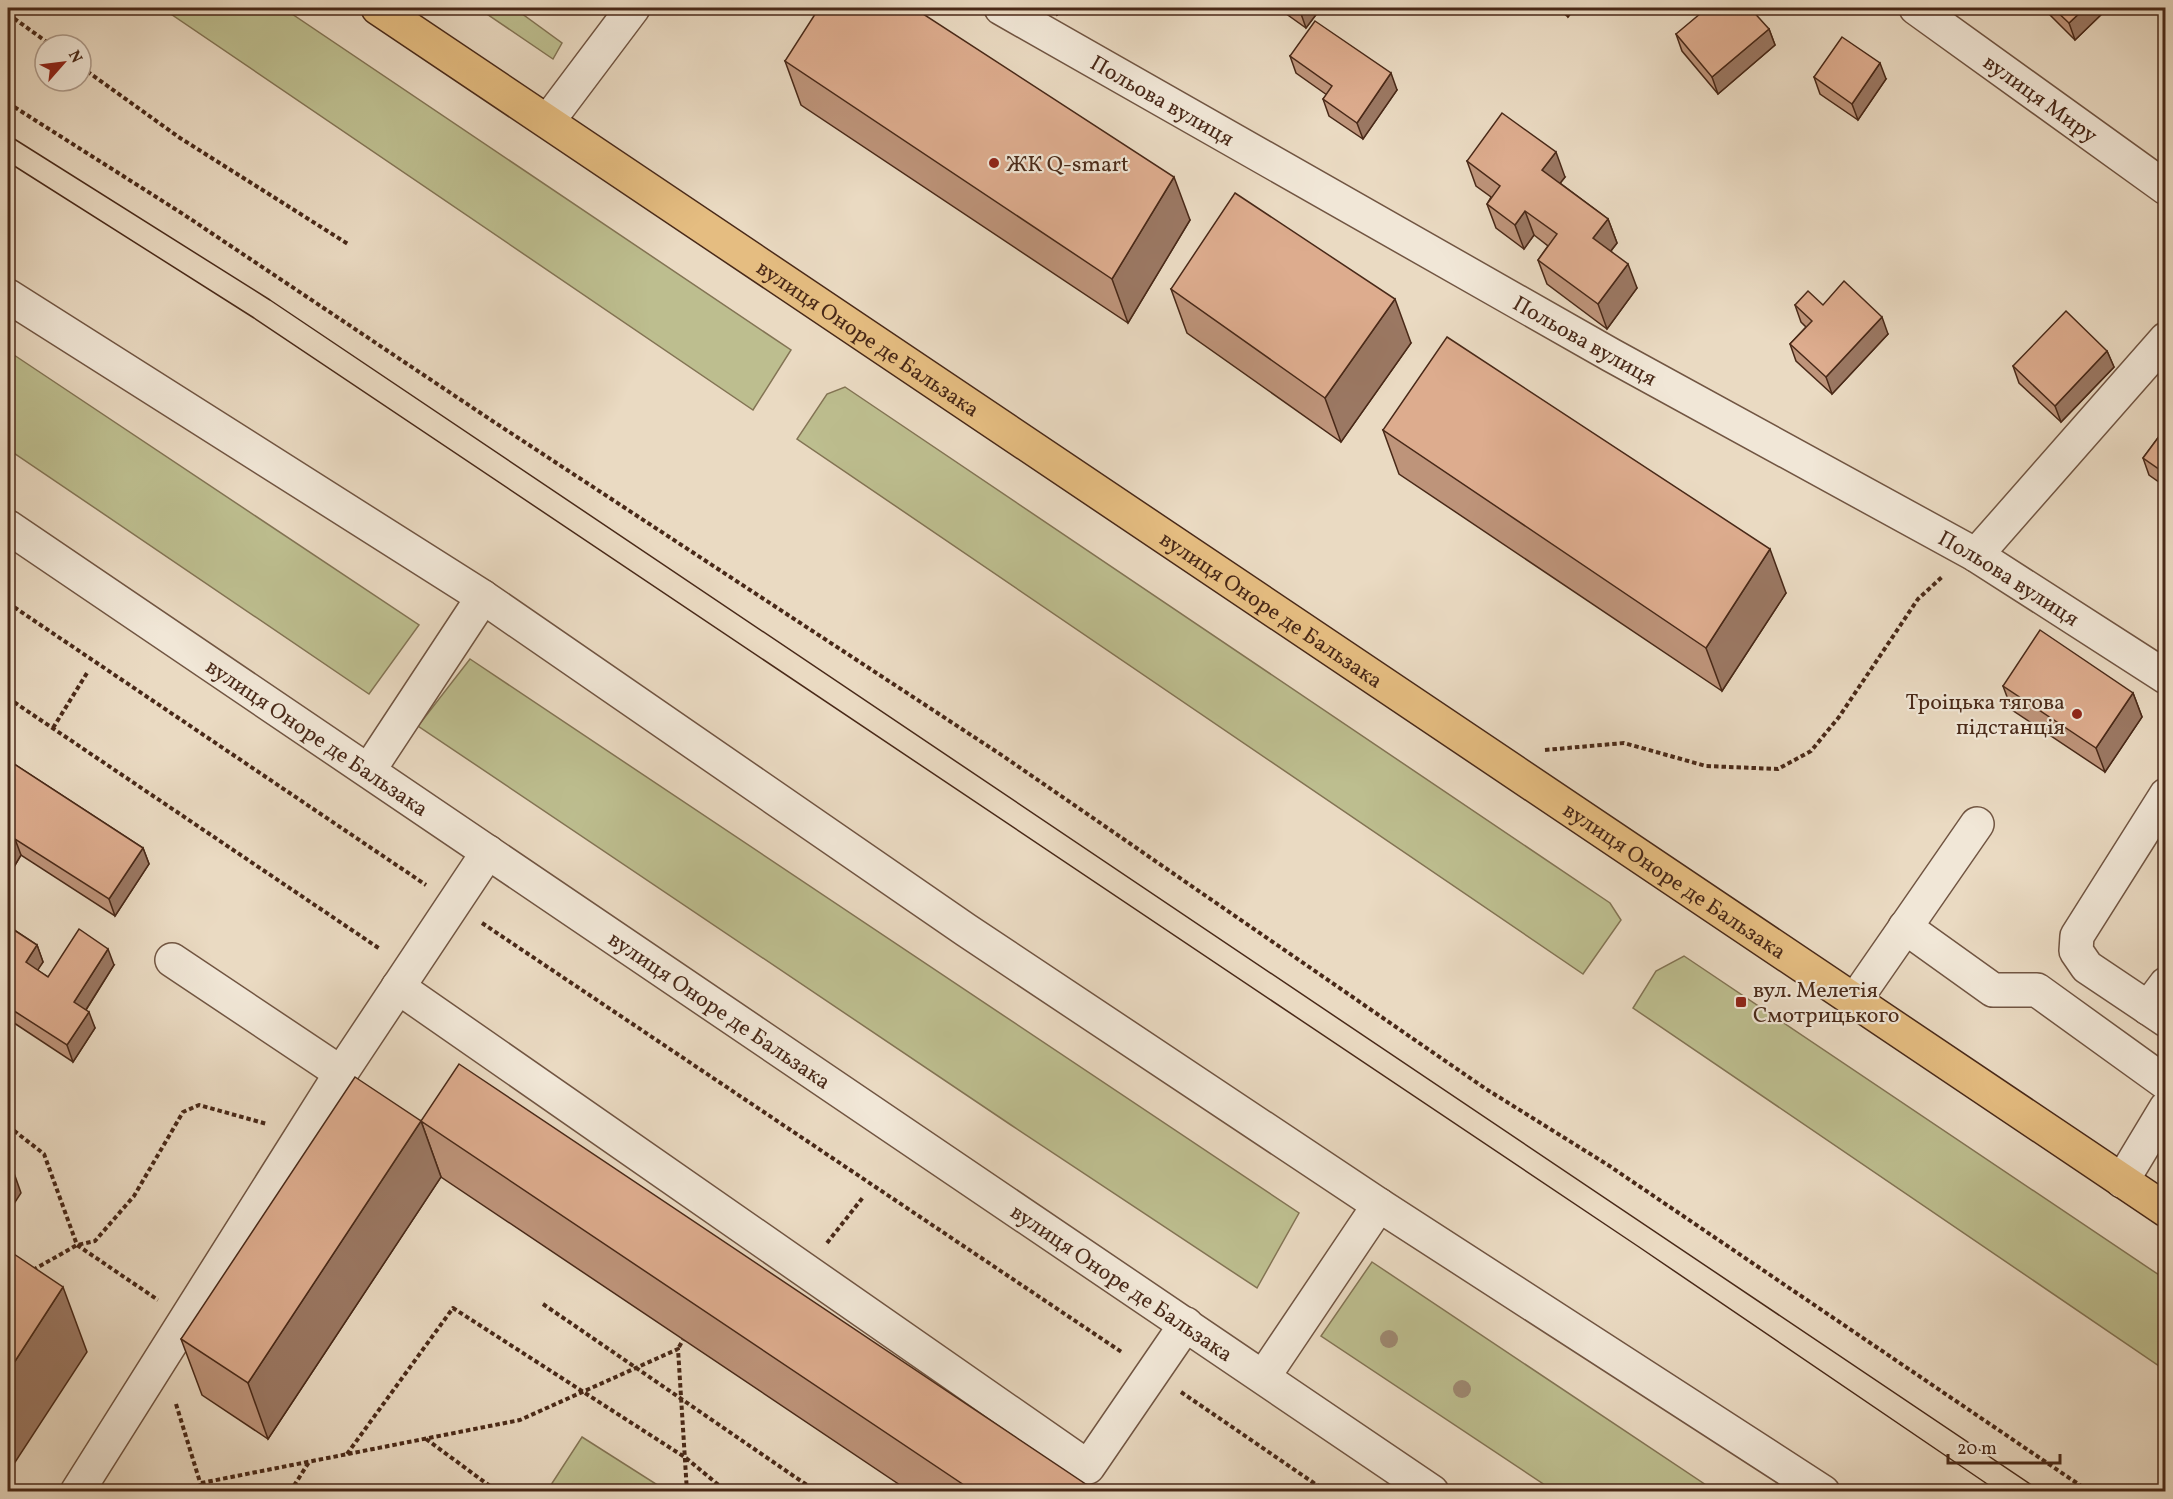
<svg xmlns="http://www.w3.org/2000/svg" width="2173" height="1499" font-family="Vollkorn,serif">
<style>
.green{fill:#bdbe8f;stroke:#837454;stroke-width:1.5}
.lines{fill:none;stroke-linecap:round;stroke-linejoin:round}
.minor-casing{stroke:#715542;stroke-width:36}
.major-casing{stroke:#492918;stroke-width:36}
.path{stroke:#492918;stroke-width:4;stroke-dasharray:4.5 3;stroke-linecap:butt}
.minor{stroke:#f1e7d7;stroke-width:33}
.major{stroke:#e5bd81;stroke-width:33}
.tram{stroke:#492918;stroke-width:1.5}
.tree{fill:#9e8972}
.wall{fill:#be947a;stroke:#492918;stroke-width:1.5}
.shaded-wall{fill:#9b7863;stroke:#492918;stroke-width:1.5}
.building{fill:#ddac8e;stroke:#492918;stroke-width:1.5}
.poi-dot{fill:#8f2418;stroke:#f1e7d7;stroke-width:2}
.labels{text-anchor:middle;stroke-width:4.5;stroke-linejoin:round;paint-order:stroke}
.street-label{font-size:22px;fill:#492918;stroke:#f1e7d7}
.poi-label{font-size:22px;fill:#492918;stroke:#f1e7d7;text-anchor:start}
</style>
<rect width="100%" height="100%" fill="#eadac2"/>
<filter id="stains"><feTurbulence type="fractalNoise" baseFrequency=".00333" numOctaves="4"/><feColorMatrix values="0 0 0 0 .2 0 0 0 0 .09 0 0 0 0 .02 0 0 0 .5 -.17"/></filter>
<radialGradient id="worn" r=".72"><stop offset=".6" stop-color="#630" stop-opacity="0"/><stop offset="1" stop-color="#630" stop-opacity=".3"/></radialGradient>
<path class="green" d="M162,8H283L791,350L753,410Z
M478,8H514L562,43L553,59Z
M8,351L419,625L369,694L8,449Z
M845,387L1610,903L1621,920L1583,974L797,439L827,394Z
M470,659L1299,1213L1257,1288L1011,1125L418,726Z
M1684,956L2165,1279V1370L1633,1008L1656,971Z
M1372,1262L1715,1491H1554L1321,1336Z
M582,1437L667,1491H547Z"/>
<g class="lines">
<defs>
<g id="minor">
<path id="s1" d="M1001,8L1611,355L1976,555L2166,677"/>
<path id="s2" d="M1916,8L2166,188"/>
<path d="M548,121L633,8"/>
<path d="M8,296L483,597L966,930L1379,1205L1823,1492"/>
<path id="s3" d="M8,527L1432,1492"/>
<path d="M1976,555L2166,339"/>
<path d="M369,770L483,597"/>
<path d="M2166,795L2077,936L2076,951L2087,967L2166,1020"/>
<path d="M1905,927L1993,990H2037L2166,1083"/>
<path d="M172,960L341,1073"/>
<path d="M398,987L1088,1467L1186,1324"/>
<path d="M1855,1000L1977,824"/>
<path d="M2148,1008L2166,984"/>
<path d="M2122,1181L2166,1108"/>
<path d="M1264,1376L1379,1205"/>
<path d="M77,1492L341,1073L488,852"/>
</g>
<g id="major">
<path id="s4" d="M378,8L2166,1210"/>
</g>
</defs>
<use href="#minor" class="minor-casing"/>
<use href="#major" class="major-casing"/>
<path class="path" d="M8,14L51,45
M81,67L180,138L348,244
M8,103L183,214L491,420L1003,756L1486,1089L1608,1165L2090,1492
M8,603L426,885
M8,628L13,623
M8,698L380,949
M53,728L87,673
M1545,750L1624,743L1706,766L1778,769L1811,751L1839,717L1918,599L1942,577
M482,923L1123,1353
M8,1126L44,1154L77,1245L158,1300
M827,1243L864,1196
M33,1270L77,1245L95,1241L134,1196L183,1112L199,1105L267,1124
M543,1304L817,1492
M679,1347L683,1340
M1181,1392L1327,1492
M176,1404L203,1492
M426,1439L498,1492
M347,1454L453,1308L686,1458L727,1492
M201,1483L520,1420L678,1349L687,1492
M290,1492L309,1462"/>
<use href="#minor" class="minor"/>
<use href="#major" class="major"/>
<path class="tram" d="M8,135L270,300L2042,1492
M8,162L254,318L1639,1247L1999,1492"/>
</g>
<g class="tree">
<circle cx="1389" cy="1339" r="9"/>
<circle cx="1462" cy="1389" r="9"/>
</g>
<path class="wall" d="M1045,8H1062L1057,15Z
M1278,8H1321L1306,28Z
M1557,8H1575L1568,17Z
M2043,8H2108L2075,40Z
M1769,29L1775,45L1718,94L1682,51L1676,34Z
M1290,56L1397,90L1363,139L1329,116L1323,99L1327,95L1296,73Z
M785,61L1190,220L1128,323L801,105Z
M1814,77L1886,79L1858,120L1820,94Z
M1467,161L1565,177L1560,183L1608,219L1617,243L1611,251L1637,288L1607,329L1547,284L1538,260L1548,246L1534,235L1524,249L1496,228L1487,204L1491,197L1476,186Z
M1171,289L1411,343L1341,442L1187,333Z
M1795,305H1823L1888,334L1832,394L1796,361L1790,344L1806,327L1801,322Z
M2107,351L2114,367L2061,422L2019,383L2013,366Z
M2166,427V487L2149,475L2143,458Z
M1383,430L1786,593L1722,691L1399,474Z
M2003,686L2133,693L2142,717L2105,772L2012,710Z
M8,760L143,848L149,864L115,916L21,855L8,877Z
M8,926L37,945L43,962L37,970L48,977L114,965L86,1010L95,1028L73,1062L8,1019Z
M421,1121L441,1177L268,1439L202,1395L181,1339Z
M421,1121L1096,1491H909L441,1177Z"/>
<path class="shaded-wall" d="M1054,8H1062L1057,15Z
M1303,8H1321L1306,28L1300,11Z
M1565,8H1575L1568,17Z
M2085,8H2108L2075,40L2069,23Z
M1769,29L1775,45L1718,94L1712,77Z
M1880,63L1886,79L1858,120L1852,104Z
M1391,73L1397,90L1363,139L1357,123Z
M1556,152L1565,177L1551,195L1542,170Z
M1174,177L1190,220L1128,323L1112,279Z
M1525,211L1534,235L1524,249L1515,225Z
M1608,219L1617,243L1602,262L1593,238Z
M1628,264L1637,288L1607,329L1598,304Z
M1395,299L1411,343L1341,442L1325,398Z
M1882,317L1888,334L1832,394L1826,377Z
M2107,351L2114,367L2061,422L2055,406Z
M1770,549L1786,593L1722,691L1706,648Z
M2133,693L2142,717L2105,772L2096,748Z
M15,839L21,855L8,877V850Z
M143,848L149,864L115,916L109,899Z
M37,945L43,962L32,979L26,962Z
M108,949L114,965L80,1019L74,1002Z
M89,1012L95,1028L73,1062L67,1045Z
M421,1121L441,1177L268,1439L248,1383Z
M8,1156L21,1193L8,1213Z
M63,1287L87,1352L8,1473V1372Z"/>
<path class="building" d="M819,8H914L1174,177L1112,279L785,61Z
M1295,8H1303L1300,11Z
M1707,8H1750L1769,29L1712,77L1676,34Z
M2053,8H2085L2069,23Z
M1315,21L1391,73L1357,123L1323,99L1332,86L1290,56Z
M1842,37L1880,63L1852,104L1814,77Z
M1502,113L1556,152L1542,170L1608,219L1593,238L1628,264L1598,304L1538,260L1557,234L1525,211L1515,225L1487,204L1500,186L1467,161Z
M1235,193L1395,299L1325,398L1171,289Z
M1844,281L1882,317L1826,377L1790,344L1812,321L1795,305L1808,291L1823,305Z
M2066,311L2107,351L2055,406L2013,366Z
M1447,337L1770,549L1706,648L1383,430Z
M2166,427V474L2143,458Z
M2040,630L2133,693L2096,748L2003,686Z
M8,760L143,848L109,899L15,839L8,850Z
M8,926L37,945L26,962L48,977L79,929L108,949L74,1002L89,1012L67,1045L8,1007Z
M459,1064L1096,1491H973L421,1121Z
M355,1077L421,1121L248,1383L181,1339Z
M8,1250L63,1287L8,1372Z
M346,1486L355,1491H342Z
M1138,1486L1146,1491H1135Z
M1099,1487L1107,1491H1096Z"/>
<g class="poi-dot">
<circle cx="994" cy="163" r="6"/>
<circle cx="2077" cy="714" r="6"/>
<rect x="1735" y="996" width="12" height="12" rx="3"/>
</g>
<g class="labels">
<g class="street-label">
<text dy="8" stroke="none"><textPath href="#s2" startOffset="154">вулиця Миру</textPath></text>
<text dy="8" stroke="none"><textPath href="#s1" startOffset="186">Польова вулиця</textPath></text>
<text dy="8" stroke="none"><textPath href="#s4" startOffset="591">вулиця Оноре де Бальзака</textPath></text>
<text dy="8" stroke="none"><textPath href="#s1" startOffset="672">Польова вулиця</textPath></text>
<text dy="8" stroke="none"><textPath href="#s1" startOffset="1158">Польова вулиця</textPath></text>
<text dy="8" stroke="none"><textPath href="#s4" startOffset="1077">вулиця Оноре де Бальзака</textPath></text>
<text dy="8" stroke="none"><textPath href="#s3" startOffset="374">вулиця Оноре де Бальзака</textPath></text>
<text dy="8" stroke="none"><textPath href="#s4" startOffset="1563">вулиця Оноре де Бальзака</textPath></text>
<text dy="8" stroke="none"><textPath href="#s3" startOffset="860">вулиця Оноре де Бальзака</textPath></text>
<text dy="8" stroke="none"><textPath href="#s3" startOffset="1346">вулиця Оноре де Бальзака</textPath></text>
</g>
<g class="poi-label">
<text x="1006" y="171">ЖК Q-smart</text>
<text x="2065" y="709" text-anchor="end">Троiцька тягова<tspan x="2065" dy="25">пiдстанцiя</tspan></text>
<text x="1753" y="997">вул. Мелетія<tspan x="1753" dy="25">Смотрицького</tspan></text>
</g>
</g>
<rect width="2173" height="1499" fill="none" stroke="#eadac2" stroke-width="30"/>
<rect x="9" y="9" width="2155" height="1481" fill="none" stroke="#492918" stroke-width="3"/>
<rect x="15" y="15" width="2143" height="1469" fill="none" stroke="#492918" stroke-width="1.5"/>
<g transform="translate(63 63) rotate(62)"><circle r="28" fill="#f1e7d7" stroke="#ae9b8b" stroke-width="1.5"/>
<path d="M0-4.5L10 22L0 15L-10 22Z" fill="#8f2418"/>
<text y="-9" font-size="16" font-weight="bold" text-anchor="middle" fill="#492918">N</text>
</g>
<path d="M1948 1454v9h112v-9" fill="none" stroke="#492918" stroke-width="3"/>
<text x="1957" y="1454" font-size="18" fill="#492918" stroke="#f1e7d7" stroke-width="4.5" paint-order="stroke">20 m</text>
<rect width="100%" height="100%" filter="url(#stains)"/>
<rect width="100%" height="100%" fill="url(#worn)"/>
</svg>
